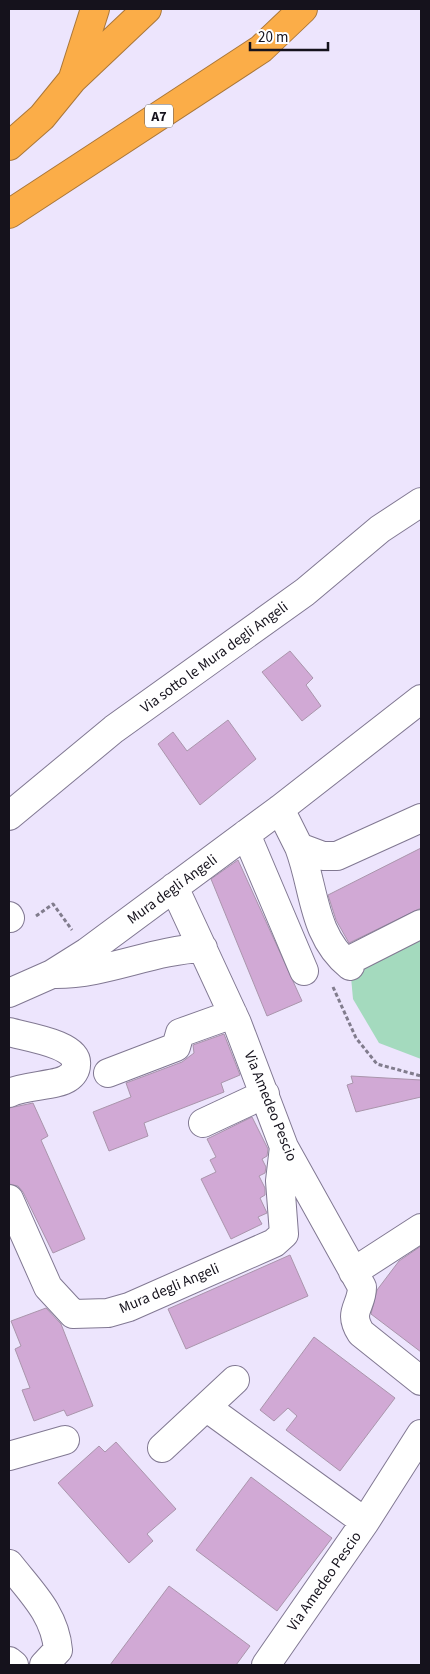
<svg xmlns="http://www.w3.org/2000/svg" width="430" height="1674" font-family="'Source Sans 3',sans-serif">
<style>
.green{fill:#a4dabe}
.building{fill:#d1a9d5;stroke:#aa95ac}
.lines{fill:none;stroke-linecap:round;stroke-linejoin:round}
.minor-casing{stroke:#817892;stroke-width:30}
.highway-casing{stroke:#aa7739;stroke-width:30}
.path{stroke:#817c8d;stroke-width:3;stroke-dasharray:4 2.5;stroke-linecap:butt}
.minor{stroke:#fff;stroke-width:28}
.highway{stroke:#fbad48;stroke-width:28}
.labels{text-anchor:middle;stroke-width:5;stroke-linejoin:round;paint-order:stroke}
.shield{fill:#fff;stroke:#5b5960;stroke-width:1}
.shield-label{font-size:14px;font-weight:bold;fill:#15121c}
.street-label{font-size:15px;fill:#15121c;stroke:#fff}
</style>
<rect width="100%" height="100%" fill="#ede5fd"/>
<path class="green" d="M421,932V1059L379,1043L353,999L350,966Z"/>
<path class="building" d="M290,651L313,678L306,685L321,706L302,721L262,672Z
M228,720L256,759L200,805L158,744L173,732L187,751Z
M421,848V908L349,943L336,920L328,895Z
M238,860L302,1001L267,1016L211,879Z
M224,1034L240,1075L221,1083L224,1092L144,1123L148,1136L109,1151L93,1112L131,1097L126,1083L182,1062L194,1053L193,1045Z
M351,1076L421,1080V1097L356,1112L347,1085L353,1083Z
M33,1103L48,1136L41,1140L85,1239L53,1253L23,1192L18,1186L9,1184V1108Z
M252,1117L268,1149L267,1156L262,1159L266,1167L265,1173L259,1176L265,1188V1195L260,1198L267,1213L258,1217L262,1224L231,1239L201,1179L216,1172L210,1160L216,1157L207,1139Z
M421,1246V1352L371,1314L377,1290L399,1261Z
M290,1255L308,1296L186,1349L168,1309Z
M46,1308L61,1324L93,1406L67,1416L64,1410L34,1421L22,1390L30,1388L15,1349L21,1346L11,1321Z
M314,1337L395,1398L340,1471L286,1430L297,1416L288,1408L274,1421L260,1410Z
M116,1442L176,1509L147,1534L153,1541L129,1563L58,1483L99,1446L105,1452Z
M251,1477L332,1538L277,1611L196,1550Z
M169,1586L250,1646L236,1665H110Z"/>
<g class="lines">
<defs>
<path id="minor" d="M280,809L299,847L323,856H337L421,818
M9,816L114,729L305,592L380,529L421,502
M246,834L304,971
M299,847C315,889 312,935 350,966
M174,887L237,1023L284,1147L362,1287C362,1307 347,1311 361,1333L421,1381
M9,916L10,918
M346,962L421,924
M56,974C107,974 152,950 203,948
M9,993L52,974L87,952L280,809L421,699
M9,1032C26,1037 79,1044 76,1065C76,1070 73,1075 68,1078C57,1086 26,1085 9,1093
M108,1073L176,1047L180,1033L233,1014
M203,1123L265,1094
M9,1199L48,1287L73,1314L108,1313L129,1307L274,1243L284,1234L280,1181L284,1147
M353,1272L421,1228
M206,1407L365,1522
M162,1448L235,1380
M9,1456L65,1440
M9,1564C31,1592 55,1614 58,1650L44,1665
M9,1661L14,1665
M266,1665L365,1522L421,1434"/>
<path id="highway" d="M73,78L95,9
M9,146L42,117L73,79L147,9
M9,214L261,49L303,9"/>
</defs>
<use href="#minor" class="minor-casing"/>
<use href="#highway" class="highway-casing"/>
<path class="path" d="M36,916L53,904L72,930
M333,987L356,1038L377,1064L421,1076"/>
<use href="#minor" class="minor"/>
<use href="#highway" class="highway"/>
</g>
<g class="labels">
<rect class="shield" x="145" y="104.5" width="28" height="23" rx="4"/>
<g class="shield-label">
<text x="159" y="121">A7</text>
</g>
<g class="street-label">
<text transform="translate(214 657) rotate(-36)" y="5">Via sotto le Mura degli Angeli</text>
<text transform="translate(172 889) rotate(-36)" y="5">Mura degli Angeli</text>
<text transform="translate(271 1106) rotate(68)" y="5">Via Amedeo Pescio</text>
<text transform="translate(169 1288) rotate(-23)" y="5">Mura degli Angeli</text>
<text transform="translate(324 1581) rotate(-55)" y="5">Via Amedeo Pescio</text>
</g>
</g>
<rect width="430" height="1674" fill="none" stroke="#15121c" stroke-width="20"/>
<path d="M250 42v8h78v-8" fill="none" stroke="#15121c" stroke-width="2.5"/>
<text x="258" y="42" font-size="15" fill="#15121c" stroke="#ffffff" stroke-width="4" paint-order="stroke">20 m</text>
</svg>
